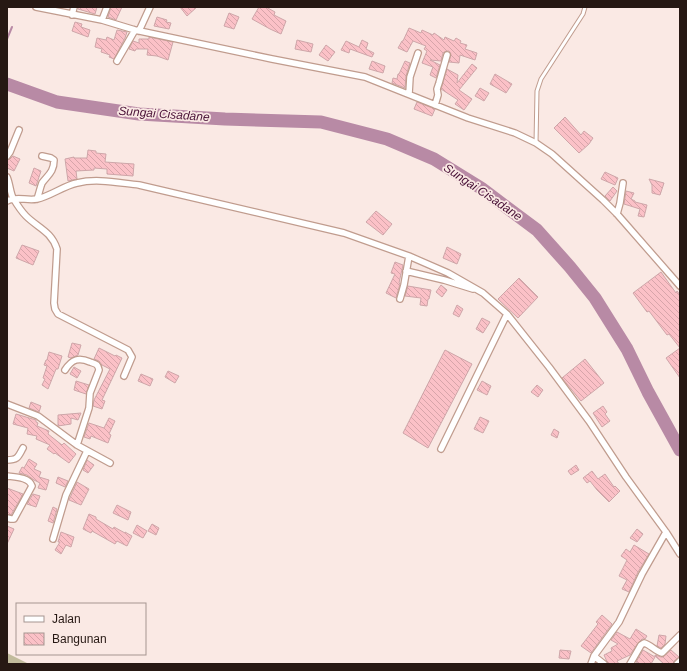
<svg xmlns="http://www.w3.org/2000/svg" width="687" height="671" font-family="Arial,sans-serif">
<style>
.green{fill:#c1bb9c}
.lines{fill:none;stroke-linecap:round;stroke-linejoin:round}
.stream{stroke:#b88aa5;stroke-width:2}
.river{stroke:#b88aa5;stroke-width:13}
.building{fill:url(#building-back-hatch);stroke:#cea6a9}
.service-casing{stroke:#c09c8e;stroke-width:5}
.minor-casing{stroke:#c09c8e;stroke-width:8}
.service{stroke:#fff;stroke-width:3}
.minor{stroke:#fff;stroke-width:5.5}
.labels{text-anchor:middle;stroke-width:3.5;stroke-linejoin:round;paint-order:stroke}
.water-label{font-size:12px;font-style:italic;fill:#481036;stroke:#fae9e4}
</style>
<defs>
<pattern id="building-back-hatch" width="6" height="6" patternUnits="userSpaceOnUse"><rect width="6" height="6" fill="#fbc1c7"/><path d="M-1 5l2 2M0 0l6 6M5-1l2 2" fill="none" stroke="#d7a5aa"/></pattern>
</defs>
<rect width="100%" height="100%" fill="#fae9e4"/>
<path class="green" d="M7,653L27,663V664H7Z"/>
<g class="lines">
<path class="stream" d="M7,39L12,27"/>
<path class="river" d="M7,84L57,102L139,114L225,119L321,122L387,139L434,159L481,188L537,230L570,267L595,298L627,349L648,392L680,450"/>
</g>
<path class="building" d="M78,7H97L95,14L78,9Z
M111,7H122L116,20L108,17Z
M180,7H197L187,16Z
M259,7H266L275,12L274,15L286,21L281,34L270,29L252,19Z
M229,13L239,17L234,29L224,26Z
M157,17L167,20L166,22L171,23L169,29L154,26Z
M75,22L82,24L81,27L90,30L88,37L72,31Z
M409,28L421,33L422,30L433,35L434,33L444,40L445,37L454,41L456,38L461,41L460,43L467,45L465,49L477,53L475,60L460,55L459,63L449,62L451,54L449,51H446L443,53L441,61L430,60L440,65L436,78L430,75L433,67L422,63L427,51L424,49L426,46L413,41L407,52L398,48L402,41H403Z
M117,30L127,32L125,38L114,59L109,57L110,55L101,52L102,49L95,47L97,38L106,40L107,37L114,40Z
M149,37L173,42L168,60L157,56L147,55L148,49H136L135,51L129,49L133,41L139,43V39H149Z
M297,40L313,44L311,52L295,49Z
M362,40L368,43L366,49L374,53L372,57L350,49L349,53L341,50L346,41L359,47Z
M326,45L335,52L328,61L319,55Z
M372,61L385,66L383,73L369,69Z
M405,61L410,63L406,76L405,88L392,83L393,78L397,79L398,74H399Z
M472,64L477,68L459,90L472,99L464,110L455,104L458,100L441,89L447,69L458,75L457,83Z
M495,74L512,84L506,93L490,84Z
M480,88L489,93L484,101L475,96Z
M417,102L435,109L432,116L414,109Z
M565,117L581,135L584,131L593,138L589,144L579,153L554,128Z
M88,150L96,151V153L106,154L105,162L134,164L133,176L107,174V169L94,168V170L76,171L77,179L68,181L65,159L74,157V158H87Z
M13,156L20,159L14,171L7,168V160L10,159Z
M34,168L41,171L36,186L29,183Z
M605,172L618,178L615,185L601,179Z
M649,179L664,183L660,195L652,193V185Z
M613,187L617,191L610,201L605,196Z
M626,191L634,193L631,199L635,201V202L647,205L644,217L638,216L640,209L624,204Z
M376,211L392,224L383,235L366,222Z
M22,245L39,251L33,265L16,258Z
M447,247L461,254L457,264L443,258Z
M395,262L403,265L399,283L400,284L396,298L386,293L395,274L391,273Z
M661,272L676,293L677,291L680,295V348L669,334L667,335L649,311L647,312L633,293Z
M519,278L538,297L518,318L498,299Z
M441,285L447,290L442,297L436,292Z
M408,286L431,290L429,299H428L427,306L420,305L421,298L405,296Z
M457,305L463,309L459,317L453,314Z
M482,318L490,322L483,333L476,329Z
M72,343L81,345L78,355L71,358L68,357Z
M99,348L115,356L116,355L122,358L102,400L105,401L102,409L93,406L94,400L110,369L102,365L99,361L94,359Z
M680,348V378L666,358Z
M445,350L472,364L428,448L403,433Z
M49,352L62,356L58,369H56L48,389L42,385L45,379L43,378L47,366L44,365L46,360H47Z
M585,359L604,383L581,401L562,378Z
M74,367L81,371L77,378L70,374Z
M168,371L179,376L175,383L165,377Z
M141,374L153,379L150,386L138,381Z
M76,381L89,385L86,394L74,390Z
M482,381L491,386L487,395L477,390Z
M537,385L543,390L538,397L531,392Z
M31,402L41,406L39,412L29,408Z
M603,406L607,412L605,414L610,421L602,427L593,413Z
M81,413L78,420L71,418V424L58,426V415Z
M16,414L36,420V422L38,423L37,426L49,431L48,434L62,445L64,443L76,454L69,463L55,453L54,454L47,449L50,445L36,439L37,436L27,434L28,428L13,424Z
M480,417L489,421L483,433L474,429Z
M109,418L115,421L109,434L111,435L108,443L91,436L90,439L84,437L89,423L104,428Z
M554,429L559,432L557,438L551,435Z
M29,459L37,464L34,469L41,472L39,477L49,480L46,490L38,488L40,483L34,480L27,475L19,473L22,467L24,468Z
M87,460L94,465L88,473L83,470Z
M576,465L579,470L571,475L568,471Z
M592,471L598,479L605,474L614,487L615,486L620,491L609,502L597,490L590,481L587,483L583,478Z
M58,477L68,481L65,487L56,483Z
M77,482L89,489L81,505L69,500Z
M7,488L23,494L11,515L7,514Z
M33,494L40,496L36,507L27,504Z
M117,505L131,512L128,520L113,513Z
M53,507L57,509L53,523L48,521Z
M89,514L96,517V519L113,529L114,527L125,533V532L132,536L127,546L117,541L115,544L92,531L91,533L83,529Z
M152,524L159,528L156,535L148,531Z
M137,525L147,531L143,538L133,533Z
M7,526L14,529L7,544Z
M637,529L643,534L637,542L630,538Z
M61,532L74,537L71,547L66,545L61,554L55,550L60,542H58Z
M634,545L649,554L638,572L629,592L622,589L627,580L619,576L627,560L621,556L626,549L630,552Z
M602,615L612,624L591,653L581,646L598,624L596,622Z
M636,629L647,636L645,639H642L638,643L630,655L617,661L619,664H608L604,655L612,651L611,648L618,644L611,640L617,632L630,639Z
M659,635L666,636L665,644L661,648L657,646Z
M560,650L571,651L569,659L559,658Z
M643,650L655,657L651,664H640L636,662Z
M671,650L679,657L674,661L673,664H664L655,656V655L661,657H663Z"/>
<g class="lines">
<defs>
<path id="service" d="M536,143L537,91L541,79L583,14L585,7"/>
<path id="minor" d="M36,7L102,20L135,30L272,59L365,77L468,118L515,133L536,143L552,154L603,200L617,214L680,286
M72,15L74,7
M102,20L107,7
M139,31L150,7
M117,61L135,30
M409,94L410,77L418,53
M435,105L438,95L437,89L439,83L447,55
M7,156L10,152L19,130
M7,177C10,184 10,192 13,198C16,203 22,212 26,216C38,228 51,231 57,249L54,303L55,309L58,314L128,350L132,357L124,376
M37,199C39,194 40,188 42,183C48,175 54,172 54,160L51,158L42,156
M7,201C16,196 27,201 37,199C51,196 63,186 77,183C97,178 119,183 139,185L344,233L409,256L448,273L483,293L507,314L549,367L589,421L626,477L666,532L680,554
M617,214L620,203L623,183
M406,271L444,280L473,289
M400,299L404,285L409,256
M65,370C72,359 79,357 90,362C96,364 98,364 99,370L90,393L89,408L77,445
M7,404L38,416L77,445L110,463
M441,449L507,314
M7,460C18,460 18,457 23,448
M7,476C15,477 29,477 32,486L14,519H11L7,518
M53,539L66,495L87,451
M594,656L604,664
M591,664L594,656L619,622L642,574L666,532
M630,664L641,645L644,643C651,645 655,651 662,653L680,635
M677,664L680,661"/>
</defs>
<use href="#service" class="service-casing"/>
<use href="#minor" class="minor-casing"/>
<use href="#service" class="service"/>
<use href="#minor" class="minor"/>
</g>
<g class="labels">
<g class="water-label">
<text transform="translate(164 114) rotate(4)" y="4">Sungai Cisadane</text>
<text transform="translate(483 192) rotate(34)" y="4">Sungai Cisadane</text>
</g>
</g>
<rect width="687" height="671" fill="none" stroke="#261813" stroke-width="16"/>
<rect x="16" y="603" width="130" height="52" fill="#fae9e4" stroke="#a59590"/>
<rect x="24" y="616" width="20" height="6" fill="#ffffff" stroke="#a59590"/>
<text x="52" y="623" font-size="12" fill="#261813">Jalan</text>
<rect x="24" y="633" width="20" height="12" fill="url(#building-back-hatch)" stroke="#a59590"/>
<text x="52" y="643" font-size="12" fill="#261813">Bangunan</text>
</svg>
